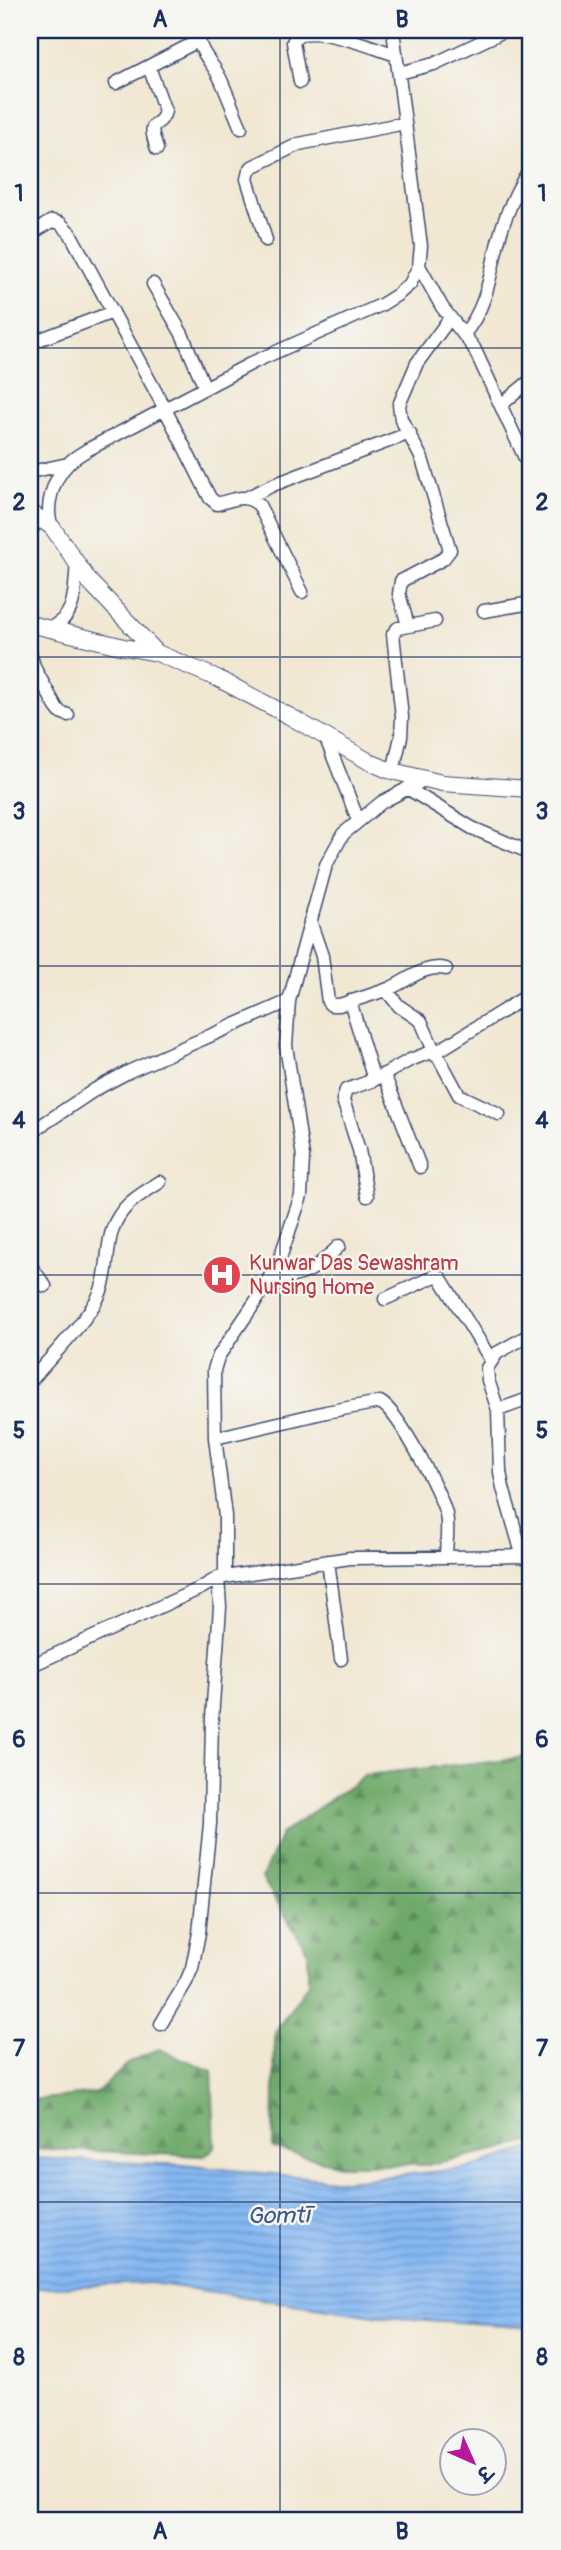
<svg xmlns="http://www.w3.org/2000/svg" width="561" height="2550" font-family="Pangolin,'Playpen Sans Deva',sans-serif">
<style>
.forest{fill:url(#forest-firs);stroke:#446c64;stroke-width:2}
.water{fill:url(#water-rules);stroke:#5074a8;stroke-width:2}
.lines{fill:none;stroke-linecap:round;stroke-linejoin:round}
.minor-casing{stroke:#3b4b6f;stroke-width:15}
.major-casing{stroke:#3b4b6f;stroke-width:18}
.minor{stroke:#fff;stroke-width:12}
.major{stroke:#fff;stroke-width:16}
.grid{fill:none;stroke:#1b2f5e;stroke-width:2;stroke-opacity:0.55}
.labels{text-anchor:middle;stroke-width:5;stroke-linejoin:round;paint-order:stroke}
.health-label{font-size:21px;fill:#be3a42;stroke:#f6f6f2;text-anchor:start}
.water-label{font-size:23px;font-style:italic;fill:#3b588a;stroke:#f6f6f2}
.neatline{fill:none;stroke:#1b2f5e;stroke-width:2.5}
.grid-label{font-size:23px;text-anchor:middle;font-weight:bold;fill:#1b2f5e}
</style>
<defs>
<pattern id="forest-firs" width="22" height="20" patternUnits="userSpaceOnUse" patternTransform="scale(1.75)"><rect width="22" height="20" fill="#6eaa69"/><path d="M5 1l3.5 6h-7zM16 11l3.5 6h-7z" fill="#5a8b5a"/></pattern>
<pattern id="water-rules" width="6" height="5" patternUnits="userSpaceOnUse" patternTransform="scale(1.75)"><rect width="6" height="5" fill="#85b8f2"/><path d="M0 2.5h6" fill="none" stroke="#6c96c7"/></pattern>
</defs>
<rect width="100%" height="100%" fill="#f6f6f2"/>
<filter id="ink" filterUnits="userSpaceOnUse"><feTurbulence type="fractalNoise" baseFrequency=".0143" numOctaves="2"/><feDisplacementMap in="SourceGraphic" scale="14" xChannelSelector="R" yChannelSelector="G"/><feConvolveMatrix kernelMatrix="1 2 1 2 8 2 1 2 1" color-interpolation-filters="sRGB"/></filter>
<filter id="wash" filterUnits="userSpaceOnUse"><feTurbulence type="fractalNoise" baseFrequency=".00686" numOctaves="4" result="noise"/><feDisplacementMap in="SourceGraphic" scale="28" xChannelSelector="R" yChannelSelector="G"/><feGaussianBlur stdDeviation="1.57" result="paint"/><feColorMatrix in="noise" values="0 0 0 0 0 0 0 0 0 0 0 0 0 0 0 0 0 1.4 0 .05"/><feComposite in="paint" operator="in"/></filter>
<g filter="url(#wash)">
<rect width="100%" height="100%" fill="#f1e7d2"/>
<path class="forest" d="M527,1757L531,1760V2142L428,2165H340L273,2148L275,2032L308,1984V1952L262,1878L281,1834L366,1775Z
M159,2049L212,2071L215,2148L203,2156L30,2148V2097L34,2100L97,2093L131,2061Z"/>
<path class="water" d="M531,2148V2327L381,2317L152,2283L30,2288V2158L182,2165L344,2181L469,2168Z"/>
</g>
<g filter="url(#ink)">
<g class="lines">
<defs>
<path id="minor" d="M198,30C197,52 213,62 221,80C228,96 234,112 241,128
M149,67L165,111C160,132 145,114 157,149
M399,73L434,64L506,30
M300,82L293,42C304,19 377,49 396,55
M116,83L198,41
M30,234L52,221L60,223L70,233L165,409L210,498L217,504C233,500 244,492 259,505L302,592
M266,240L247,179L249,171L252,167L299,144L405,123
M419,266L442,307L474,348L531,471
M153,284L182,334L205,388
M464,334C487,307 490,275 498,242C505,215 516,190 531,167
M30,343L113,312
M501,405L531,380
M30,472L68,464
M248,497L273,485L410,433
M52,527C44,507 53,479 68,464C73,458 81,454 87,450L256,361L381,305L397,295L410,284L419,266L421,246L393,30
M30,532L39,518
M484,611L531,603
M408,625L399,594L401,581L443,559L450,550L422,459L401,419L399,405L417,363L450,318
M47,629C78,618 74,590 77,563
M30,653L35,669L56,707L60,712L68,715
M325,736L358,820
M393,771L401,737L402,717L393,634L398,628L435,621
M407,788L472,828L531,853
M310,921L322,956L328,1002L331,1005H339C355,1000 372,995 388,989C408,981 424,964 446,969
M386,990L399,1006L421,1021L435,1053L522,999
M350,1001L374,1080
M384,1074L420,1167
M30,1133L96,1089L130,1071L289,1001
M367,1196L359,1150L343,1100L346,1090L374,1080L410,1060L431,1052L439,1058L459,1095L499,1114
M30,1265L45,1286
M268,1280C306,1275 312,1273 339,1246
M385,1299L435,1276L440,1277L491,1360
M30,1382C51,1356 77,1332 95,1303C113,1274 102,1241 119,1216C128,1201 145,1192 160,1182
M498,1410L531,1398
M215,1438L326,1412L380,1402C399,1412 440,1492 446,1514C449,1528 446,1543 446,1557
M523,1557L503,1488L500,1472L498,1410L488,1380L487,1368L497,1353L531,1334
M328,1561L341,1659
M225,1577V1516L215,1438L214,1370L218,1357L256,1301L279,1261L301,1196L303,1157L286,1046L289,1001L298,967L326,865L343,834L382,802L424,780
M30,1666L201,1588L218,1578L350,1558L531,1556
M161,2024L186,1982L192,1968L199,1933L210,1824L212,1718L220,1607L218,1578"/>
<path id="major" d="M30,512L52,527L89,581L157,653
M30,624L124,647L157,653L217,678L289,716L368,761L388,770L442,783L531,789"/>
</defs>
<use href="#minor" class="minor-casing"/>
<use href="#major" class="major-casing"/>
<use href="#minor" class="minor"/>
<use href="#major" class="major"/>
</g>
</g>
<path class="grid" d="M280,30V2520M30,348H531M30,657H531M30,966H531M30,1275H531M30,1584H531M30,1893H531M30,2202H531"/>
<defs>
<symbol id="hospital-disc" viewBox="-11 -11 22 22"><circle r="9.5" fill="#e0444e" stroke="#f6f6f2"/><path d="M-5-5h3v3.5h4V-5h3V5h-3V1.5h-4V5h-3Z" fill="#fff"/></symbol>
</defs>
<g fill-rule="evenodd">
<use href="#hospital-disc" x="200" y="1253" width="44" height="44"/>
</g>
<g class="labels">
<g class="health-label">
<text x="249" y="1270">Kunwar Das Sewashram<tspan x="249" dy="24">Nursing Home</tspan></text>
</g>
<g class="water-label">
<text transform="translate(280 2215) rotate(-1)" y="8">Gomtī</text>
</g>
</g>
<rect width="561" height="2550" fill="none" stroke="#f6f6f2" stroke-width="77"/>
<g transform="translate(473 2462) rotate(135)"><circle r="33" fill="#f6f6f2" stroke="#9ea6b7" stroke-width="2"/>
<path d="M0-5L12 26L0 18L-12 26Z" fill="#b5179e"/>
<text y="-10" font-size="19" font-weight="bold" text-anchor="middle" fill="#1b2f5e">उ</text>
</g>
<rect x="38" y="38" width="484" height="2474" class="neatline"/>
<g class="grid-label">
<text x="160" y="27">A</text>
<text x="402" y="27">B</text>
<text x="19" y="201">1</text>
<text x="542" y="201">1</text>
<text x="19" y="510">2</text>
<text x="542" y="510">2</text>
<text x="19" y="819">3</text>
<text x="542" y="819">3</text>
<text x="19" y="1128">4</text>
<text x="542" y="1128">4</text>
<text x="19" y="1438">5</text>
<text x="542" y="1438">5</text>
<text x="19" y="1747">6</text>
<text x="542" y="1747">6</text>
<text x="19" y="2056">7</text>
<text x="542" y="2056">7</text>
<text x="19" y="2365">8</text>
<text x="542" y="2365">8</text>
<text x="160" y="2539">A</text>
<text x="402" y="2539">B</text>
</g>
</svg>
